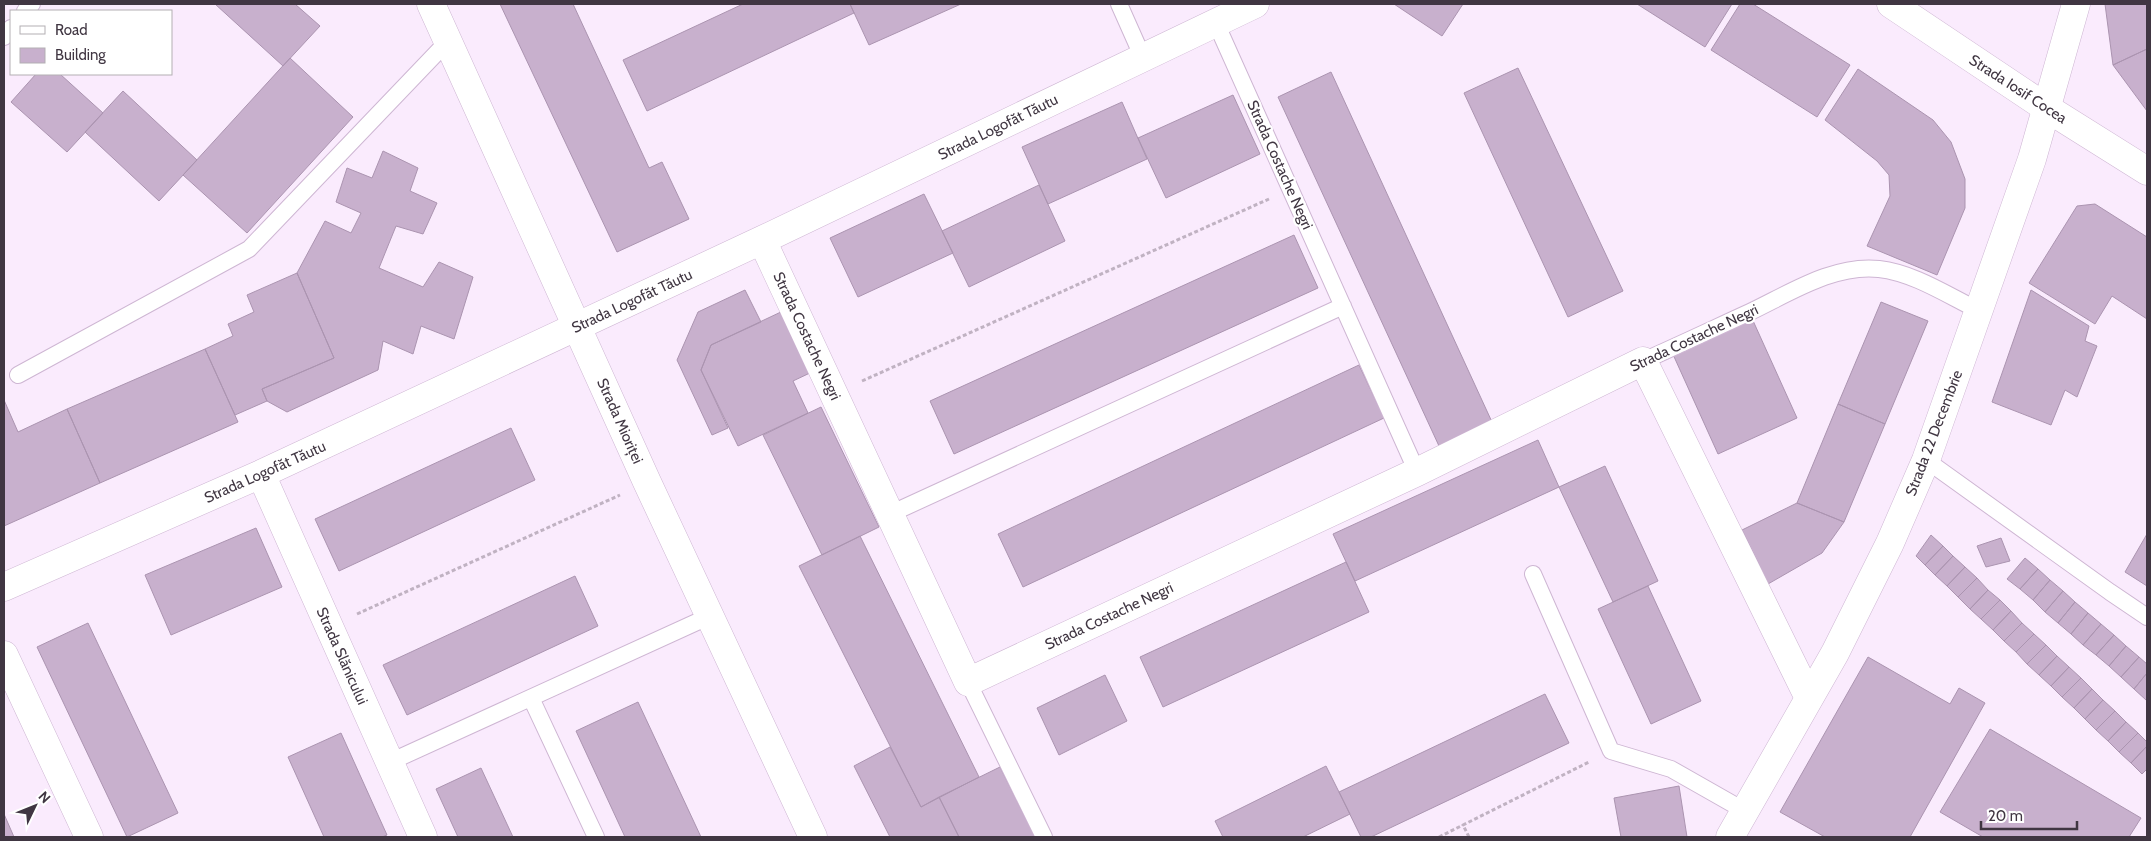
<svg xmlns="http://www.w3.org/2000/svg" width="2151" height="841" font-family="Cabin,sans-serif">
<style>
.building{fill:#c8b0cd;stroke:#ab94b0}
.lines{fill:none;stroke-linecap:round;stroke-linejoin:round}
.lane-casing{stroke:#ceb6d3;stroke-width:18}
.street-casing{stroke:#ceb6d3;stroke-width:29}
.secondary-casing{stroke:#ceb6d3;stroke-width:29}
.path{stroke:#c0b2c2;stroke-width:3;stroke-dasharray:4 2.5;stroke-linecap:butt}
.lane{stroke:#fff;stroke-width:16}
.street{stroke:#fff;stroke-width:28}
.secondary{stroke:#fff;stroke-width:28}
.labels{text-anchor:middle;stroke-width:4.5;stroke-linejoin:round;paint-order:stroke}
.street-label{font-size:15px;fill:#403642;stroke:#fff}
</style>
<rect width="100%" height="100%" fill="#faebfd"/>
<path class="building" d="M215,4H295L320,26L283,66Z
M500,4H573L649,168L662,162L689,219L617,252Z
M743,4H850L854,13L647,111L623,60Z
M850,4H961L869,45Z
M1394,4H1463L1442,36Z
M1637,4H1732L1705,47Z
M1740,4H1753L1850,65L1817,117L1711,50Z
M2105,4H2147V49L2113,65Z
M2147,49V111L2113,65Z
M290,58L353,117L247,233L183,175Z
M1518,68L1623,291L1568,317L1464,93Z
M1858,69L1933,120L1951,142L1965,179V208L1937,275L1867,246L1890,196L1889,175L1877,161L1825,120Z
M1331,72L1492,422L1439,446L1278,97Z
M36,74H60L103,113L67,152L11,102Z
M123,91L197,160L159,201L85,132Z
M1233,95L1260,154L1166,198L1138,138Z
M1122,102L1147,159L1048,204L1022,147Z
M383,151L418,168L410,191L437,203L423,234L396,226L379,268L423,287L439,262L473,277L454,339L421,326L413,354L383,341L378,370L287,412L267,401L262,389L334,358L297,273L325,221L351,233L361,213L336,202L347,168L372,178Z
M1039,185L1065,241L969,287L942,231Z
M924,194L953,253L858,297L830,238Z
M2095,204L2147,237V319L2112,296L2095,324L2029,283L2077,206Z
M1294,235L1318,288L954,454L930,401Z
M297,273L334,358L262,389L267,401L235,415L205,349L233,336L228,324L254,312L247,295Z
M745,290L761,322L711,345L701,370L728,428L712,435L677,360L698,312Z
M2031,290L2089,326L2085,341L2097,346L2077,397L2065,390L2051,425L1992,402Z
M1881,302L1928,321L1885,424L1838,404Z
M783,311L812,372L793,381L808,413L738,446L701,370L711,345Z
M1750,314L1797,418L1718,454L1671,350Z
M205,349L238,422L100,483L67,409Z
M1359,365L1384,418L1023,587L998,534Z
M4,400L18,432L67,409L100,483L4,526Z
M1838,404L1885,424L1844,522L1797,503Z
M821,407L879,527L822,555L763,435Z
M511,428L535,480L339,571L315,519Z
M1538,440L1559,487L1355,581L1333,534Z
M1605,466L1658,581L1613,602L1559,487Z
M1797,503L1844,522L1822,553L1768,584L1742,530Z
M256,528L282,587L171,635L145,575Z
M2147,534V586L2125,572Z
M1931,535L1943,546L1925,565L1916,556Z
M860,536L979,777L921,807L799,566Z
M2001,538L2010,561L1986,567L1977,546Z
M1943,546L1953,556L1935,575L1925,565Z
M1953,556L1965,567L1947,586L1935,575Z
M2025,558L2038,569L2020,589L2007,579Z
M1346,562L1369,612L1163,707L1140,657Z
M1965,567L1977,578L1958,597L1947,586Z
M2038,569L2050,580L2033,600L2020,589Z
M575,576L598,626L407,715L383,665Z
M1977,578L1988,590L1970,609L1958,597Z
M2050,580L2063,591L2045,612L2033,600Z
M1648,586L1701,701L1651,724L1598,609Z
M1988,590L2000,600L1981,619L1970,609Z
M2063,591L2075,602L2058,623L2045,612Z
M2000,600L2011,611L1993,630L1981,619Z
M2075,602L2088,613L2071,634L2058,623Z
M2011,611L2022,623L2004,641L1993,630Z
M2088,613L2101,624L2083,645L2071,634Z
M88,623L178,813L127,837L37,647Z
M2022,623L2034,634L2016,652L2004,641Z
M2101,624L2114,635L2096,655L2083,645Z
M2034,634L2046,645L2027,664L2016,652Z
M2114,635L2126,646L2109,666L2096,655Z
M2046,645L2057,656L2039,675L2027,664Z
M2126,646L2139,657L2121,677L2109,666Z
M2057,656L2069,667L2051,686L2039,675Z
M1868,657L1950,704L1959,688L1985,703L1910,837H1825L1780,812Z
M2139,657L2147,664V673L2134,689L2121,677Z
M2069,667L2081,678L2062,697L2051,686Z
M2147,673V698L2146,700L2134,689Z
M1105,675L1127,721L1059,755L1037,708Z
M2081,678L2092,689L2074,708L2062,697Z
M2092,689L2103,700L2085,719L2074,708Z
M1545,694L1569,743L1371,837H1361L1339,792Z
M2103,700L2115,711L2096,730L2085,719Z
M638,702L701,837H625L576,731Z
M2115,711L2126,722L2108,741L2096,730Z
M2126,722L2138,733L2119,752L2108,741Z
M1990,729L2141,818L2129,837H1983L1940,812Z
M341,733L387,835L382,837H324L288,757Z
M2138,733L2147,742V746L2131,763L2119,752Z
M2147,746V769L2142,774L2131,763Z
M890,747L921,807L939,797L959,837H890L854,766Z
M1326,766L1350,814L1303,837H1223L1215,821Z
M1000,767L1035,837H959L939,797Z
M481,768L513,837H458L436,789Z
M1679,786L1687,837H1621L1614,798Z
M4,814L14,837H4Z"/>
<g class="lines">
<defs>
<path id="lane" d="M1119,4L1143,58
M25,11L32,4
M1216,23L1417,472
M4,37L11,28
M1643,361C1679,345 1715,328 1750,312C1790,293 1834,264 1879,269C1914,273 1947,295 1978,310
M18,375L249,249L448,41
M1926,460L2110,592L2147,617
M890,514L1343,306
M1533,574L1611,751L1671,769L1745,811
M968,682L1044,837
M531,698L596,837
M390,762L710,616"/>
<path id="street" d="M1891,4L2045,107L2147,171
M762,240L968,682L1417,472L1643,361L1809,698
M261,474L423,837
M4,587L261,474L762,240L1255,4
M4,655L89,837
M1730,837L1835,653L1890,543L1926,460L2032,159L2076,4"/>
<path id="secondary" d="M431,4L647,482L813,837"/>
</defs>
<use href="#lane" class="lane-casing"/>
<use href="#street" class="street-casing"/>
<use href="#secondary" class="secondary-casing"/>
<path class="path" d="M862,381L1269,199
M357,614L620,495
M1439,837L1463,825
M1469,837L1463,825L1589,762"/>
<use href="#lane" class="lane"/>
<use href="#street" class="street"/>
<use href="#secondary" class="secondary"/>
</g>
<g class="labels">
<g class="street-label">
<text transform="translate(2018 89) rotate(33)" y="5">Strada Iosif Cocea</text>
<text transform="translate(998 127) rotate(-26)" y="5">Strada Logofăt Tăutu</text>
<text transform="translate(1280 165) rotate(66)" y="5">Strada Costache Negri</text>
<text transform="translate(632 301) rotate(-25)" y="5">Strada Logofăt Tăutu</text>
<text transform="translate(807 336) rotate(65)" y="5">Strada Costache Negri</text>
<text transform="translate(1694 338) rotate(-25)" y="5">Strada Costache Negri</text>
<text transform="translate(620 421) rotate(66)" y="5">Strada Mioriței</text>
<text transform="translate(1934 433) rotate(-69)" y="5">Strada 22 Decembrie</text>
<text transform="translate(265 472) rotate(-24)" y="5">Strada Logofăt Tăutu</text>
<text transform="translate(1109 616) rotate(-25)" y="5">Strada Costache Negri</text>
<text transform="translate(342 656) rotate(66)" y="5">Strada Slănicului</text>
</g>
</g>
<rect width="2151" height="841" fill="none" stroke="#403642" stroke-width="10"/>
<rect x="10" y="10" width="162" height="65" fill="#ffffff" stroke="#b3afb3"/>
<rect x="20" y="26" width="25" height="8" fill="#ffffff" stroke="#b3afb3"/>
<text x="55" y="35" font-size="15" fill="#403642">Road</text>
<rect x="20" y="48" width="25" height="15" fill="#c8b0cd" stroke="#b3afb3"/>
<text x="55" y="60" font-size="15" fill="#403642">Building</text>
<g transform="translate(35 806) rotate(47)" stroke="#ffffff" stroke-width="4" paint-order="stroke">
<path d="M0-4L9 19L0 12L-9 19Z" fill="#403642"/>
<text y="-8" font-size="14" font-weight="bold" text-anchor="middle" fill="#403642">N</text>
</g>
<path d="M1981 821v8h96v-8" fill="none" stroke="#403642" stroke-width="2.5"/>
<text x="1988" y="821" font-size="15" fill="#403642" stroke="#ffffff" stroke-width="4" paint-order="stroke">20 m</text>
</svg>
